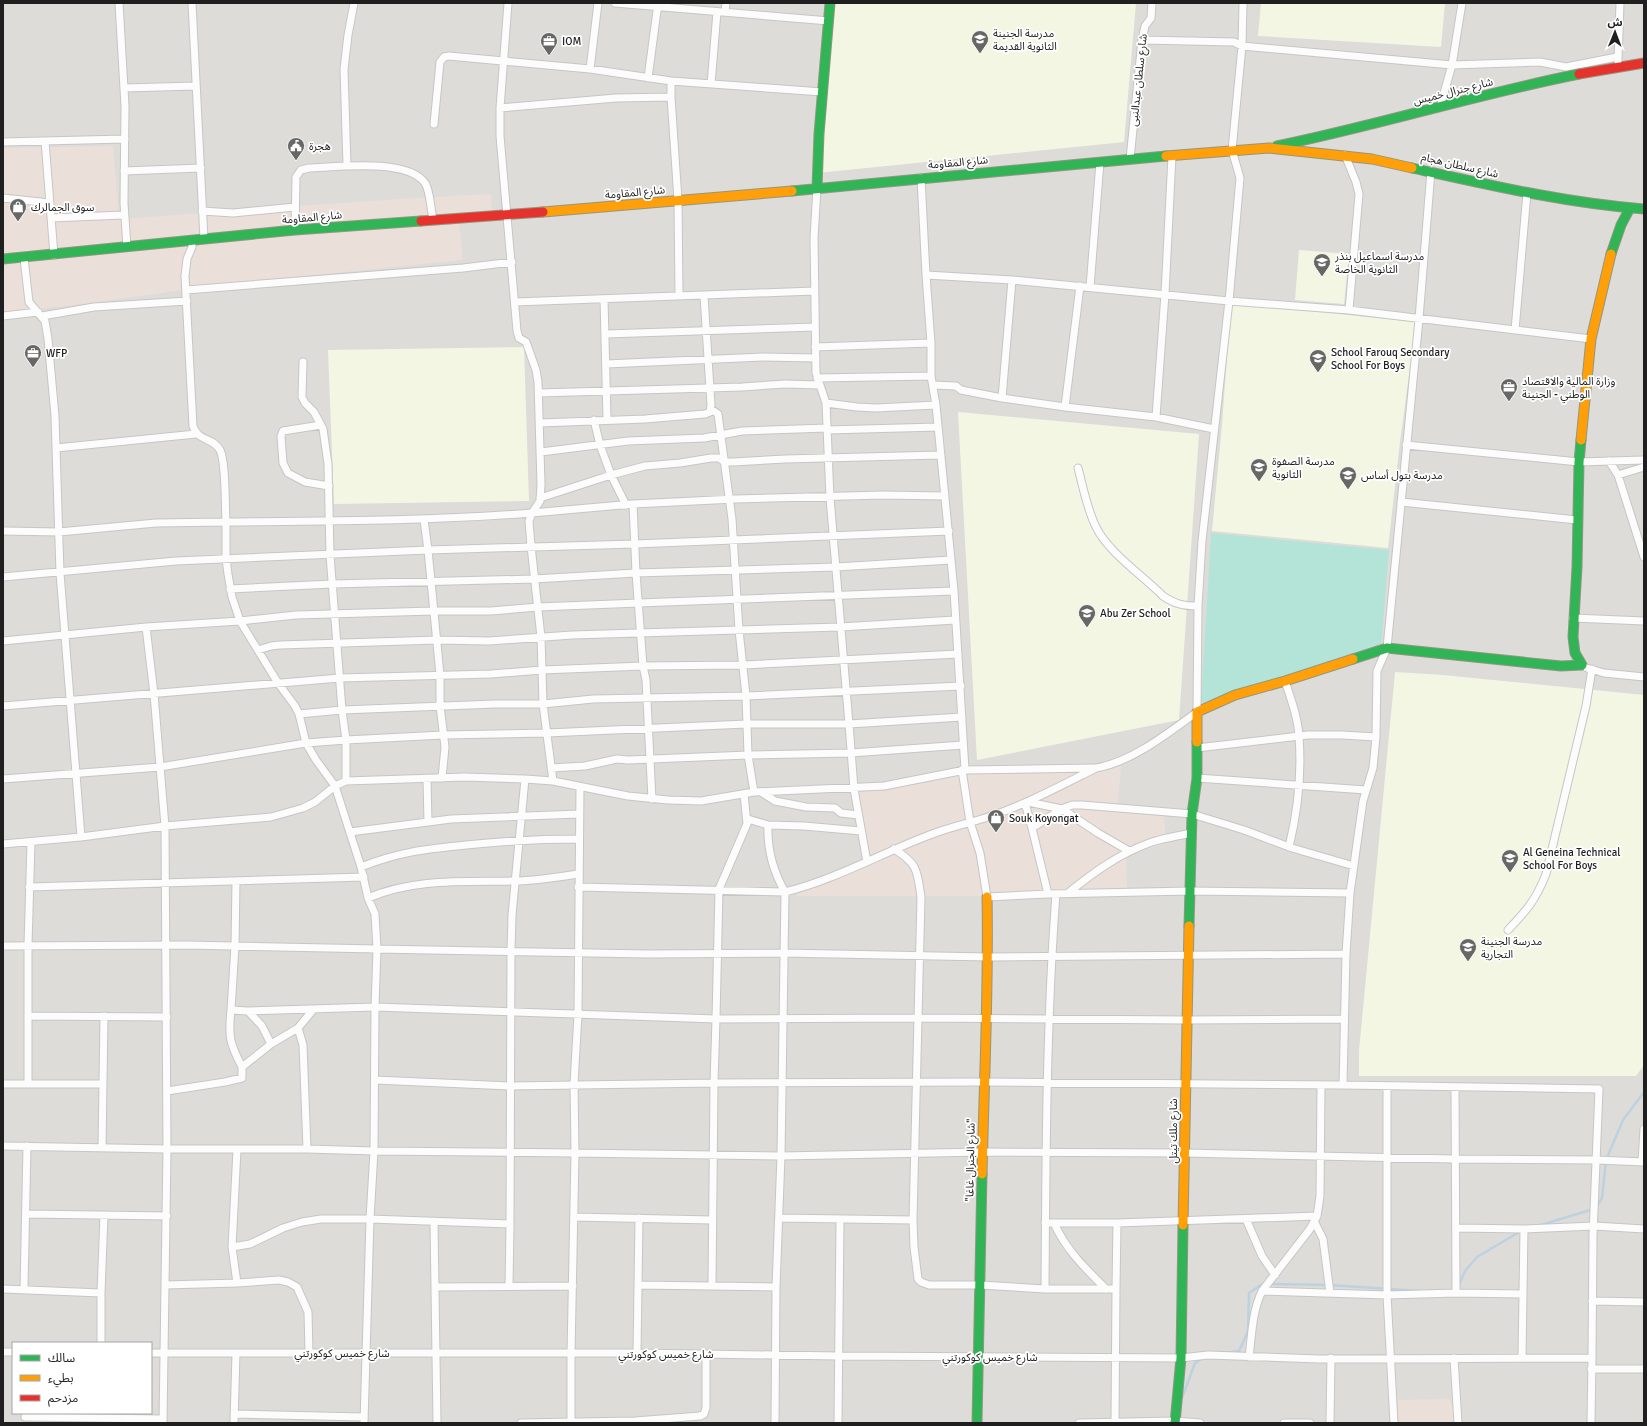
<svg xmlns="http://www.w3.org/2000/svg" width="1647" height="1426" font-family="Signika,'Noto Sans Arabic',sans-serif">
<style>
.residential{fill:#dddcd9;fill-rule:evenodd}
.commercial{fill:#ebdfda}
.education{fill:#f4f6e4}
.pitch{fill:#b4e4d8}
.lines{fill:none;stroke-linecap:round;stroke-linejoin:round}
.stream{stroke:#bcd2e0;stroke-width:2.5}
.street-casing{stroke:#c6c6c4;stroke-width:9}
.fast-casing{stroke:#929780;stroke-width:11}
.slow-casing{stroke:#929780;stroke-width:11}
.jam-casing{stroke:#929780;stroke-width:11}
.street{stroke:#fcfcfc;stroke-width:7}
.fast{stroke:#30b455;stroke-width:9}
.slow{stroke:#ff9f0a;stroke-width:9}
.jam{stroke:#e5322d;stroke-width:9}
.labels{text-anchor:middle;stroke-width:3.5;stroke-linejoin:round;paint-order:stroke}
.poi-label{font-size:11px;fill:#1f1f1f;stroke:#fff;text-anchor:start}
.street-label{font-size:11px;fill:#1f1f1f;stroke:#fff}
</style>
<rect width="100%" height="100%" fill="#eeede8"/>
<path class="residential" d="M3,3H1644V1423H3ZM13,1343H151V1413H13Z"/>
<path class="commercial" d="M113,146L119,219L399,199L491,194L492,211L3,255V148Z
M459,224L463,260L226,284L67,306L3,312V264L273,236Z
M1121,766L1117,812L1164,816L1166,844L1126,855L1127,890L981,896H797V892L869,863L857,791L957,773L995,771L1095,773Z
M1450,1399L1457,1423H1396L1398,1400Z"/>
<path class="education" d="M834,3H1136L1124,142L817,173Z
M1261,3H1445L1441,47L1258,36Z
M1299,250L1349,254L1344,304L1295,300Z
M1231,303L1416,322L1400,442L1388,548L1212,531L1222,425Z
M524,347L529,501L334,504L328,350Z
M958,412L1199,434L1179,720L977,760Z
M1395,672L1443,675L1644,695V1065L1636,1076H1359V1051Z"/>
<path class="pitch" d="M1211,533L1389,550L1381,647L1201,703Z"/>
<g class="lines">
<path class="stream" d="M1597,1206L1602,1198L1606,1160L1623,1120L1644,1092
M1537,1226L1594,1209
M1458,1287L1465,1271L1477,1257L1521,1231
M1225,1353L1239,1351L1248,1331L1249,1293L1261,1285L1268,1284L1329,1285L1421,1291
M1182,1398L1195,1363L1203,1358"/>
<defs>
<path id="street" d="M119,3L125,106L124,203L127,247
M192,3L204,239
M508,3L500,108V136L517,331L519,338L526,342L536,370L538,382L541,484L540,501L532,513C430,521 328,521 226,522V559L228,574L232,597L240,621L278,683L295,706L299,714L306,743L316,760L335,786L361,867L368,898L375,914L377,949L648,954L783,953L988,957L1346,954
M615,3L829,21
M725,12L726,3
M1142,40L1234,42L1242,46L1452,65L1540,62L1566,67L1617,57
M1618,61L1620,3
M590,69L598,3
M648,78L658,3
M671,81V97L678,200L679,296
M711,84L717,12
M124,88L195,86
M1440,107L1452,65L1462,3
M500,108L616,98L671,97
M434,124L440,62L444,57L449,56L590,69L671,81L822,92
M45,141L54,255
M3,142L125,139
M1345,155L1356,182L1359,194L1349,310
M1130,159L1142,40L1145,26L1151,18L1152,3
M347,166L344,69L348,35L354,3
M124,171L201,168
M817,188L814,238L816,373L826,403L830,498L849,724L854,789L867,862
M3,198L50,203
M202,211L233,213L295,207
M51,218L124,215
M295,230L296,177L301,170L309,168C337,167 407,158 425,183C430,190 431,211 433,219
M24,258L29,302L45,321L48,339L55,416L60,573L81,837
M926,275L1012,280L1229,301L1349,310L1591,339
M1090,287L1100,162
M186,290L463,268L512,262
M604,299L607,419
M515,302L814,291
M3,316L38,312
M42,316L94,307L187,301
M1515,330L1527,193
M606,334L815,327
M815,347L931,343
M303,362L302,397L305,403L314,412L323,429L328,464L330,555L342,710L346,740V781
M606,364L763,357L816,358
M817,378L931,376
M933,385L956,386L961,390L1002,398L1065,407L1156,417L1214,429
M539,393L742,387L785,384L820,385
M1002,398L1012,280
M826,403L857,407L876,408L936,405
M1065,407L1080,286
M711,409L718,414L732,519L739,630L746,696L748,755L754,792
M1156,417L1165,294L1172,156
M594,420L600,445L611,475L626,505
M540,423L645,419L705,414L710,412L711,405L704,296
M321,425L283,431L281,436L283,463L288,473L305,482L329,486
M827,430L938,427
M1406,445L1579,462L1644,460
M56,448L196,434
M541,452L628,441L704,438L742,431L827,428
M1609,461L1618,475
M1644,467L1618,475L1644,557
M1078,468C1083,487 1087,509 1096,527C1108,552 1142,575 1163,596C1175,604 1183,606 1198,606
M540,498L611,475L645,466L680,463L711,458H719L725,462H733L785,459L941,455
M1401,502L1577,520
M633,504L636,573L643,666L646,680L652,799
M424,520L428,550L440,675V706L445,747L442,778
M3,531L59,532L156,523L226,522C225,506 226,462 220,450C213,437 198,442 193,426L185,276L187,259L192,247V240
M3,577L176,561L428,550L635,544L949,531
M230,589L332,584L534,579L636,573L836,567L951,560
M1573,618L1644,621
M3,641L146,627L240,621L296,615L433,611H491L538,607L639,603L954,591
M258,650L271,646L280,645L437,640L489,641L572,635L840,627L955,620
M1587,668L1604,673L1644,677
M1285,681C1291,699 1298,718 1299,737C1302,775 1298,810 1289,847
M3,706L340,678L491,674L542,670L643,666L743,665L958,654
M299,714L342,710L495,704H543L593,699L746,696L961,686
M1197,748L1308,735H1342L1376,737
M551,768L585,766L617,759L628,760L748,755L851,753L963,745
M962,770L970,822L980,853L987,897L1048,894L1190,891L1350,893
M965,770L1094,768
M1197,778L1366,790
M3,779L160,767L306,743L346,740L443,735L547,733L746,724H849L962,717
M553,781L543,704L541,637L531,546L529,521L532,513L633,504L735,499L883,495L945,496
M761,792L775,801L806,807L835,808L841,813L858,815
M1028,802L1062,809L1072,805H1082L1192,814L1244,830L1292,848L1354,866
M1025,803L1032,828
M748,819L768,825C767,850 773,871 785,892L781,1156L776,1287L775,1423
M428,822L451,819L579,814
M768,825L804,826L861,831
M350,832L428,822L427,779
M3,844L81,837L165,826L271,817L303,808L315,802L335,786L346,781L465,777L525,779L553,781L628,796L668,800L701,801L754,792L884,786L965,770L954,591L936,405L931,376V343L926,275L921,178
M894,849C918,864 917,870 921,897L913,1220L914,1247L918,1279L921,1282L929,1285H980L1045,1289H1116L1115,1422
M361,867C398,852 426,849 466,845C504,841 540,839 579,839
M236,881L235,946L231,1010L248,1011L262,1026L271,1044
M29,887L364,877
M578,887L785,892C834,880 880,854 927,836C946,828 965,824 985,818C1023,806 1060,786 1096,768C1132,762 1168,733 1197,712L1198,606L1202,541L1229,301L1240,178L1232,150L1242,46L1243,3
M1068,893C1094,872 1120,853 1152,842C1165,838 1178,836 1191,833
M1048,894L1032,828L1062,809L1098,833L1129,851
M368,898C414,878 465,882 514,881C535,881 557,877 578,874
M1508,930C1526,911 1536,900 1546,874L1586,706L1592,669
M3,946L187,945L377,949L375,1007L374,1151L307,1149H167L163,1423
M231,1010C228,1037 230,1044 242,1067
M248,1011L375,1007L716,1019L719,889L747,824L744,794
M29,1016L167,1017
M298,1028L303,1045L307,1149
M375,1080L510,1086L714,1083L712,1286
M3,1084H102
M28,1084V945L31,842
M1343,1085L1346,954L1350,893L1363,801L1373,768L1376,737L1377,671L1387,648L1419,319L1431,171
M1387,1086V1295L1394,1423
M1455,1088L1456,1293L1523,1294L1522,1357
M167,1091L225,1082L242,1078V1067L271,1044L298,1028L313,1010
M3,1146L167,1149L165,826L154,694L146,627
M102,1148L104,1016
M1642,1162L1644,1129
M27,1214L167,1216
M574,1217L712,1220
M779,1218L913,1220
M1246,1219L1262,1256L1275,1275
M434,1222L437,1423
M1045,1223H1117L1317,1216
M1054,1223C1066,1250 1085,1268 1106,1289
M1315,1223L1323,1239L1330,1293
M1456,1228L1524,1229L1594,1226L1644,1229
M232,1247L250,1244L283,1228L302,1222L321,1219H370L510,1224L511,951L512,915L525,779
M237,1283L279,1280L288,1282L297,1287L308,1312L309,1353
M165,1285L237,1283L232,1247L237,1150
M638,1285L776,1287
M509,1286L510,1224
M435,1287L573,1286
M3,1289L101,1293
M24,1289L27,1146
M1045,1289C1046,1157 1046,1025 1056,894
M1116,1289L1117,1223
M1262,1291L1387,1295L1456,1293
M1523,1294L1524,1229
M1592,1301L1644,1302
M101,1343V1293L104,1215
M3,1352H13
M151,1353H637L839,1356L1181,1358L1208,1355L1319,1359L1592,1358L1593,1235L1599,1089L1343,1085L983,1082L714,1083L716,1019L917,1018L1186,1020L1344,1019
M637,1353L639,1218
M1249,1357C1252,1334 1252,1312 1262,1291L1310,1229L1317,1216L1320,1196L1321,1085
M1454,1358L1458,1423
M1591,1369H1644
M234,1414L364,1417
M25,1417L163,1419
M234,1423L236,1353
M364,1423L370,1219L374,1151L575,1153L574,1084L578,1014L580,787
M521,1423L635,1421L700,1416L704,1414L706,1408V1354
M571,1423V1354L575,1153L781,1156L983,1152L1185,1153L1454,1159L1597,1160L1644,1162
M838,1423L840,1219
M1079,1423L1175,1421L1200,1423
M1284,1423H1310
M1330,1423L1331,1358
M1591,1423L1592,1358"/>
<path id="fast" d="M1277,146C1379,125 1478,94 1579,74
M1412,168C1489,185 1566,203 1644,209
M817,188L819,134L830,3
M792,191L1166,156
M1611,254L1621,225L1630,208
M3,259L295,230L421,221
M1581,440L1579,462L1577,567L1573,637L1575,653L1582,665
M1353,659L1387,648L1561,666L1582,665
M1189,926L1192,814L1197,778V742
M977,1423L982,1174
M1175,1423L1181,1358L1183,1225"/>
<path id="slow" d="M1166,156L1269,148L1372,159L1412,168
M543,212L792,191
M1581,440L1591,339L1611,254
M1197,742V712L1235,695L1285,681L1353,659
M982,1174C984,1082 989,989 987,897
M1183,1225L1189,926"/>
<path id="jam" d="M1579,74L1644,63
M421,221L543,212"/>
</defs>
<use href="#street" class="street-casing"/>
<use href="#fast" class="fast-casing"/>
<use href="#slow" class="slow-casing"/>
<use href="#jam" class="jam-casing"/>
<use href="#street" class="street"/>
<use href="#fast" class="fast"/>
<use href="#slow" class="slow"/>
<use href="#jam" class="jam"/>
</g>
<defs>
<symbol id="school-pin" viewBox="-11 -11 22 30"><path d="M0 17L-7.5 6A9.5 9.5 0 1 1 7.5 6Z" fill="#676765" stroke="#fff"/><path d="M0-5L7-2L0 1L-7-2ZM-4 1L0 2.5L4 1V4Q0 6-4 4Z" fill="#fff"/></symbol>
<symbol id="office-pin" viewBox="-11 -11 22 30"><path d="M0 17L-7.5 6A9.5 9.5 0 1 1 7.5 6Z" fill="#676765" stroke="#fff"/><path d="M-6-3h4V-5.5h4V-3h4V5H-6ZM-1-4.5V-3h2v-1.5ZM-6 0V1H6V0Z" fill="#fff"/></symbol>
<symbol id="civic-pin" viewBox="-11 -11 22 30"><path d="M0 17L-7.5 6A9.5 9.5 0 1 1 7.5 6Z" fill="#676765" stroke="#fff"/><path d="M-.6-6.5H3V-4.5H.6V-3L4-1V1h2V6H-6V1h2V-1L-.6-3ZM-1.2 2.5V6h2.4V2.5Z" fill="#fff"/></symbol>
<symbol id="shop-pin" viewBox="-11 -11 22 30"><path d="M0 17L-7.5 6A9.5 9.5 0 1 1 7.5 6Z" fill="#676765" stroke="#fff"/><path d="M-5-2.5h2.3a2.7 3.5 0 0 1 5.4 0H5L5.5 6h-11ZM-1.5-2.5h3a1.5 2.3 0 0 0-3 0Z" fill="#fff"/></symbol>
<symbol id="university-pin" viewBox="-11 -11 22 30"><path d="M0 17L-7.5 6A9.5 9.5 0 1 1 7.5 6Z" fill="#676765" stroke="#fff"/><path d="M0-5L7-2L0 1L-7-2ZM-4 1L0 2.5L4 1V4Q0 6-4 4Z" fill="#fff"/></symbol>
</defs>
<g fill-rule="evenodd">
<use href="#school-pin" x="970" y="29" width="20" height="27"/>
<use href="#office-pin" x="539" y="31" width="20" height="27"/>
<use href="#civic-pin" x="286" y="136" width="20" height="27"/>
<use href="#shop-pin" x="8" y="197" width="20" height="27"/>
<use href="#school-pin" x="1312" y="252" width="20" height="27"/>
<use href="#office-pin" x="23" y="343" width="20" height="27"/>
<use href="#university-pin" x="1308" y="348" width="20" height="27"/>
<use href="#office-pin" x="1499" y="377" width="20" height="27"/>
<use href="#university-pin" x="1249" y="457" width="20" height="27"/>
<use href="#school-pin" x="1338" y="465" width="20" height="27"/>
<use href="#school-pin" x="1077" y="603" width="20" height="27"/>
<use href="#shop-pin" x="986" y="808" width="20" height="27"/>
<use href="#university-pin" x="1500" y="848" width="20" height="27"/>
<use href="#university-pin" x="1458" y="937" width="20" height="27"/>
</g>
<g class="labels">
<g class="poi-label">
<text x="993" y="37">مدرسة الجنينة<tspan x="993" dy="13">الثانوية القديمة</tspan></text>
<text x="562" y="45">IOM</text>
<text x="309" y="150">هجرة</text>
<text x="31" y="211">سوق الجمالرك</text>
<text x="1335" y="260">مدرسة اسماعيل بنذر<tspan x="1335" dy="13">الثانوية الخاصة</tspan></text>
<text x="1331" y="356">School Farouq Secondary<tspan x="1331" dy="13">School For Boys</tspan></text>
<text x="46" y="357">WFP</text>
<text x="1522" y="385">وزارة المالية والاقتصاد<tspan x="1522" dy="13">الوطني - الجنينة</tspan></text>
<text x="1272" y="465">مدرسة الصفوة<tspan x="1272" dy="13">الثانوية</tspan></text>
<text x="1361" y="479">مدرسة بتول أساس</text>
<text x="1100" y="617">Abu Zer School</text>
<text x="1009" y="822">Souk Koyongat</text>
<text x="1523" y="856">Al Geneina Technical<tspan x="1523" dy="13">School For Boys</tspan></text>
<text x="1481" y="945">مدرسة الجنينة<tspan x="1481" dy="13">التجارية</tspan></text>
</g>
<g class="street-label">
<text transform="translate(1138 80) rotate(-84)" y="4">شارع سلطان عبدالنبى</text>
<text transform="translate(1453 91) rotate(-14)" y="4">شارع جنرال خميس</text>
<text transform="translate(958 162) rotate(-5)" y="4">شارع المقاومة</text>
<text transform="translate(1460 165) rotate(13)" y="4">شارع سلطان هجام</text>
<text transform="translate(635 192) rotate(-5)" y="4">شارع المقاومة</text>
<text transform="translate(312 217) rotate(-5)" y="4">شارع المقاومة</text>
<text transform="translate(1173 1131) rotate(-90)" y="4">شارع ملك تيتل</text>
<text transform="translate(970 1160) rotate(-89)" y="4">"شارع الجنرال غاغا"</text>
<text x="342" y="1357">شارع خميس كوكورتني</text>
<text x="666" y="1358">شارع خميس كوكورتني</text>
<text x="990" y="1361">شارع خميس كوكورتني</text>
</g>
</g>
<rect width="1647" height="1426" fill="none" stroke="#1f1f1f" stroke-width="8"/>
<rect x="12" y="1342" width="140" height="72" fill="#ffffff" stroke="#a5a5a5"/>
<rect x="20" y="1355" width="20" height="6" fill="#30b455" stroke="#a5a5a5"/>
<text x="48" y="1362" font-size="12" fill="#1f1f1f">سالك</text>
<rect x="20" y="1375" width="20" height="6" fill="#ff9f0a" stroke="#a5a5a5"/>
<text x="48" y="1382" font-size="12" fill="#1f1f1f">بطيء</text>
<rect x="20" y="1395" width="20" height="6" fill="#e5322d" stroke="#a5a5a5"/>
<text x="48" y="1402" font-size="12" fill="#1f1f1f">مزدحم</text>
<g transform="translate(1615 32) rotate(1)" stroke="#ffffff" stroke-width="3" paint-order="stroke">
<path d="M0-3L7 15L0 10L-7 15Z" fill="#1f1f1f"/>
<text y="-6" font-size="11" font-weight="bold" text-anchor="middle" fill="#1f1f1f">ش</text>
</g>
</svg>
